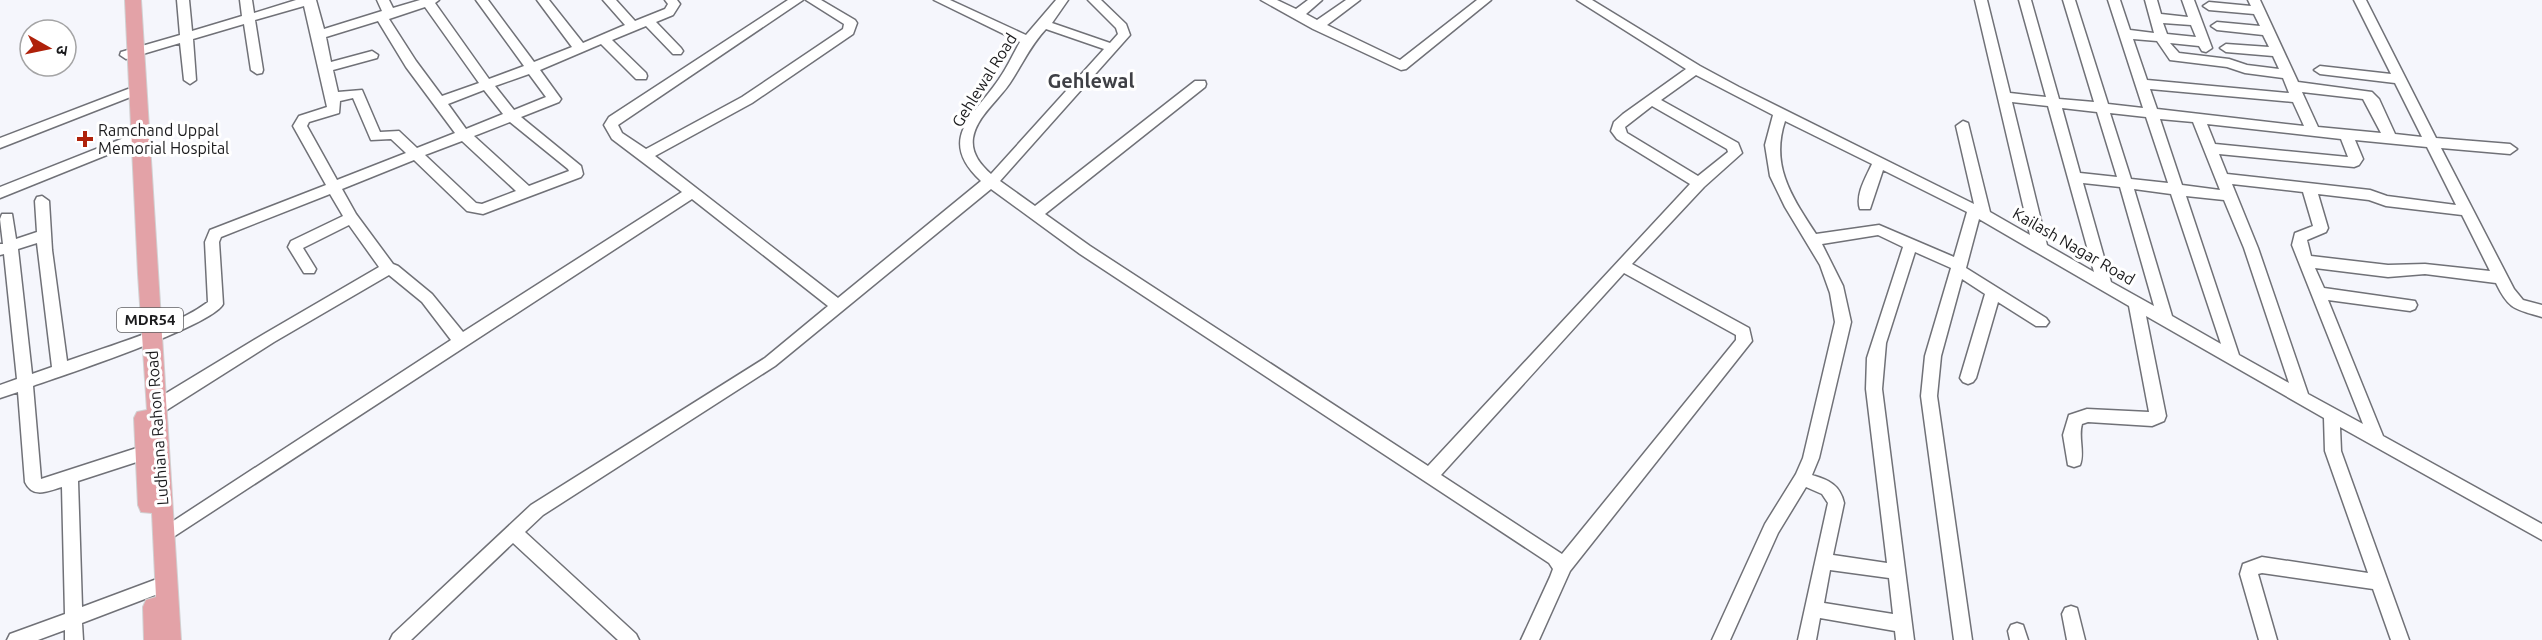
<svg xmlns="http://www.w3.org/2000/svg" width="2542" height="640" font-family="Ubuntu,'Noto Sans Devanagari',sans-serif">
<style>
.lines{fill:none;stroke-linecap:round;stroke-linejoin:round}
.minor-casing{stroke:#707177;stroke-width:3}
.major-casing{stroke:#d1d1d2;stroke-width:2}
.minor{fill:#fff;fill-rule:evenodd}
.major{fill:#e3a2a7;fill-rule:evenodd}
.poi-dot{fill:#af210a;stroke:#fff;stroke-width:2}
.labels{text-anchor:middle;stroke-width:6;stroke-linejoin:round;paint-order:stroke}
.shield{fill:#fff;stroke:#5f5f61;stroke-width:1.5}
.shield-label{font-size:15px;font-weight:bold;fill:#1b1b1d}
.street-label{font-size:16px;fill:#1b1b1d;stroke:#fff}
.poi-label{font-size:16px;fill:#1b1b1d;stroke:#fff;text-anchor:start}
.quarter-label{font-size:20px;font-weight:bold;fill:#3f4045;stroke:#fff}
</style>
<rect width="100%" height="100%" fill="#f5f6fc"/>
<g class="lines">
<defs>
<path id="minor" d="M177,0H189L192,31L242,16L240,0H252L254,13L296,0H316L324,29L382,11L377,0H389L393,8L420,0H439L435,3L489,79L524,66L476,0H488L534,62L572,47L537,0H549L583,43L625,25L603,0H616L635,21L665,9L668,4L665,0H677L680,4L673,15L656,22L681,48L683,51L681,54H673L646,26L612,40L646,73L647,76L646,79H636L601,44L540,70L561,99L559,102L521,117L581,166L583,174L581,177L483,214L467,211L414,160L342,189L356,214L393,264L398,266L432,294L463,332L682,192L612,139L604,125L609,117L788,0H803L618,125L622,133L646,149L742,97L843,29L844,24L806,0H821L855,20L857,23L853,34L752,103L655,156L838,298L981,181C936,139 974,116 999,79C1007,68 1013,54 1020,42L934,0H950L1026,35L1056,0H1068L1052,23L1110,43L1118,34L1116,28L1088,0H1101L1126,24L1130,35L1000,181L1035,206L1195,81H1205L1206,84L1205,87L1045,214L1090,246L1428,466L1690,184L1617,139L1611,131L1614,122L1623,114L1686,69L1577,0H1592L1700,66L1739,87L1974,204L1956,126L1963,121L1968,123L1990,212L2030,235L1975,0H1987L2010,93L2046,97L2019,0H2031L2059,99L2094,102L2063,0H2075L2108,104L2143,108L2108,0H2120L2130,30L2154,33L2145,0H2157L2161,14L2188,17L2182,0H2194L2212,48L2206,52L2202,51L2199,46L2170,43L2179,53L2229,59L2247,65L2279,69L2273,56L2226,52L2220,48L2226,44L2269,47L2263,35L2217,30L2211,26L2217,22L2260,26L2254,14L2209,10L2203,6L2209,2L2251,6L2248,0H2260L2298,82L2372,92L2379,99L2395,134L2422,137L2395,83L2320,74L2314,70L2320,66L2391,74L2354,0H2366L2436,138L2510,144L2517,149L2510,154L2441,148L2514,289L2523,300L2542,305V317C2515,309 2509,310 2496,283L2425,274L2388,277L2315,268L2324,288L2415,301L2417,305L2415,309L2410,311L2328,300L2383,436L2542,524V540L2340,427L2341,451L2409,640H2391L2373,589L2262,573L2258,574L2277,640H2259L2240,574L2243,564L2262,557L2368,573L2325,451L2324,418L2146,316L2166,416L2164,421L2152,426L2088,422L2082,424C2078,437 2085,453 2080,465L2074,467L2068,465L2063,435L2069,415L2087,409L2149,412L2129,306L1979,219L1966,268L2046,318L2049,322L2046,326H2036L1998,302L1976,378L1973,382L1968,384L1963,382L1960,378L1985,294L1962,279L1941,356L1937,396L1972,640H1954L1921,396L1925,356L1951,268L1915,252L1886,343L1882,389L1914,640H1896L1895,631L1820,618L1816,640H1798L1828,503L1822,494L1806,487L1778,533L1730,640H1712L1765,524L1796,474L1803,458L1835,322L1830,293L1820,265L1785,207L1770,176L1765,145L1773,115L1696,75L1661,100L1738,143L1742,153L1704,187L1632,264L1749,328L1752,341L1570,571L1539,640H1521L1550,577L1553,569L1549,563L1080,254L991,189L775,366L543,515L525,532L636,634L639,640H618L513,543L411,640H390L393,634L531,505L765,358L828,306L692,199L164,543L158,541L156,536L158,531L451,340L422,302L389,275L274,342L162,413L156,414L150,413L148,408L150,403L264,334L379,267L349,225L303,248L316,269L314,273H304L288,247L291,241L343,216L330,194L221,237L219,242L223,304C212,326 64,375 33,386L41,479L146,445L152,447L154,452L152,457L78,481L82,607L165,576L171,579L174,584L171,589L82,623L83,640H65V630L38,640H7L10,634L65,614L62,487C48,491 33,499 25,482L18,392L0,398V385L17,379L4,254L0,255V244H3L0,219L2,214H12L16,239L37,232L35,201L37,197L42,196L49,201L52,250L67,361C109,346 173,328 208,302L205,242L210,230L326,185L293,126L299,116L327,107L304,6L255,20L263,70L262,73L257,74L251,70L244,24L193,39L196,80L190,84L184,80L180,43L126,59L120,55L121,52L180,35ZM425,7L479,83L442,96L416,61L389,19ZM378,21L406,67L455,133L417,148L399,131L380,132L362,90L338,92L333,70L377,58L378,55L372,51L331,62L326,37ZM2163,23L2191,25L2196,37L2167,34ZM1046,29L1104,49L991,174C980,164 971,153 973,138C977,116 998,101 1010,83C1022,65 1030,46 1046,29ZM2133,39L2157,41L2170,60L2227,67L2245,73L2283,78L2289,93L2147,80ZM529,74L546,97L514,110L495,86ZM2150,89L2293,102L2304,126L2157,109ZM484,90L503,114L466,129L448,104ZM2302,92L2363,99L2381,133L2318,127ZM353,98L371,140L391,139L406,153L337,180L307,126L309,122L339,113L340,101ZM2012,102L2048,106L2094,272L2047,245ZM1652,106L1727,149L1728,152L1698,176L1627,133L1625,127ZM2062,108L2097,112L2117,177L2080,173ZM2110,113L2146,117L2168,183L2131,179ZM2160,119L2193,122L2220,190L2182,185ZM1785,121L1872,164C1866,177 1855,195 1860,209H1870L1883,170L1967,212L1954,257L1879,225L1816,234C1792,197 1770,166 1785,121ZM510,122L568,169L569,171L529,186L474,136ZM2207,124L2341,139L2348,157L2215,144ZM2355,140L2427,147L2456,205L2387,196L2370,190L2227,174L2219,154L2354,167L2359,165L2363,159ZM462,141L516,191L482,204L476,203L425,155ZM2083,183L2120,187L2154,306L2111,282ZM2232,184L2303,192L2313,226L2295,233L2292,245L2363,424L2308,394L2258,248ZM2134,189L2171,194L2221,344L2172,316ZM2318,194L2369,200L2386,206L2462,215L2490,271L2425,264L2388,265L2311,256L2307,240L2326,232L2328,228ZM2186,196L2224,200L2244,248L2289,383L2239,355ZM1878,235L1903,247L1867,358L1866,389L1887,563L1833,555L1844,503C1840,485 1829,480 1812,475L1819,458L1851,322L1843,286L1822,244ZM37,243L52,367L32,374L18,249ZM1624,273L1736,335V340L1562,554L1441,475ZM1830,570L1889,578L1893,614L1824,603Z
M1261,0H1277L1296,9L1308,0H1322L1306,14L1317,20L1346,0H1360L1327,25L1400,60L1477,0H1491L1406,69L1401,70L1313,29Z
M128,89L133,90L135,93L133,96L0,148V138Z
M139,132L146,137L144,140L0,198V187Z
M2071,606L2077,608L2085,640H2067L2062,614L2065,608Z
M2017,623L2023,625L2028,640H2010L2008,631L2011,625Z"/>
<path id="major" d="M125,0H141L181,640H144L143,607L146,600L156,597L152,513L141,512L138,505L134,418L137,412L147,410L138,274Z"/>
</defs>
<use href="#minor" class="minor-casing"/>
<use href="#major" class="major-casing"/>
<use href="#minor" class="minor"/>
<use href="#major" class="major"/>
</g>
<path class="poi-dot" d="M82 130h6v6h6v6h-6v6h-6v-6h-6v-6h6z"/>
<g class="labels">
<rect class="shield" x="117" y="308" width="66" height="24" rx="4.5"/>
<g class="shield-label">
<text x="150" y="325">MDR54</text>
</g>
<g class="street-label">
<text transform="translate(984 80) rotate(-58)" y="6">Gehlewal Road</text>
<text transform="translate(2074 246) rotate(30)" y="6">Kailash Nagar Road</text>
<text transform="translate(157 428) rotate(-94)" y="6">Ludhiana Rahon Road</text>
</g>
<g class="poi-label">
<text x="98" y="136">Ramchand Uppal<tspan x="98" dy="18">Memorial Hospital</tspan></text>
</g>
<g class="quarter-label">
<text x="1091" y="88">Gehlewal</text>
</g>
</g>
<g transform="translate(48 48) rotate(99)"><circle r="28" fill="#ffffff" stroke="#a4a4a5" stroke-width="1.5"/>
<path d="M0-4.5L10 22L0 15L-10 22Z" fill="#af210a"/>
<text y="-9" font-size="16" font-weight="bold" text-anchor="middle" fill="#1b1b1d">उ</text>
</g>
</svg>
